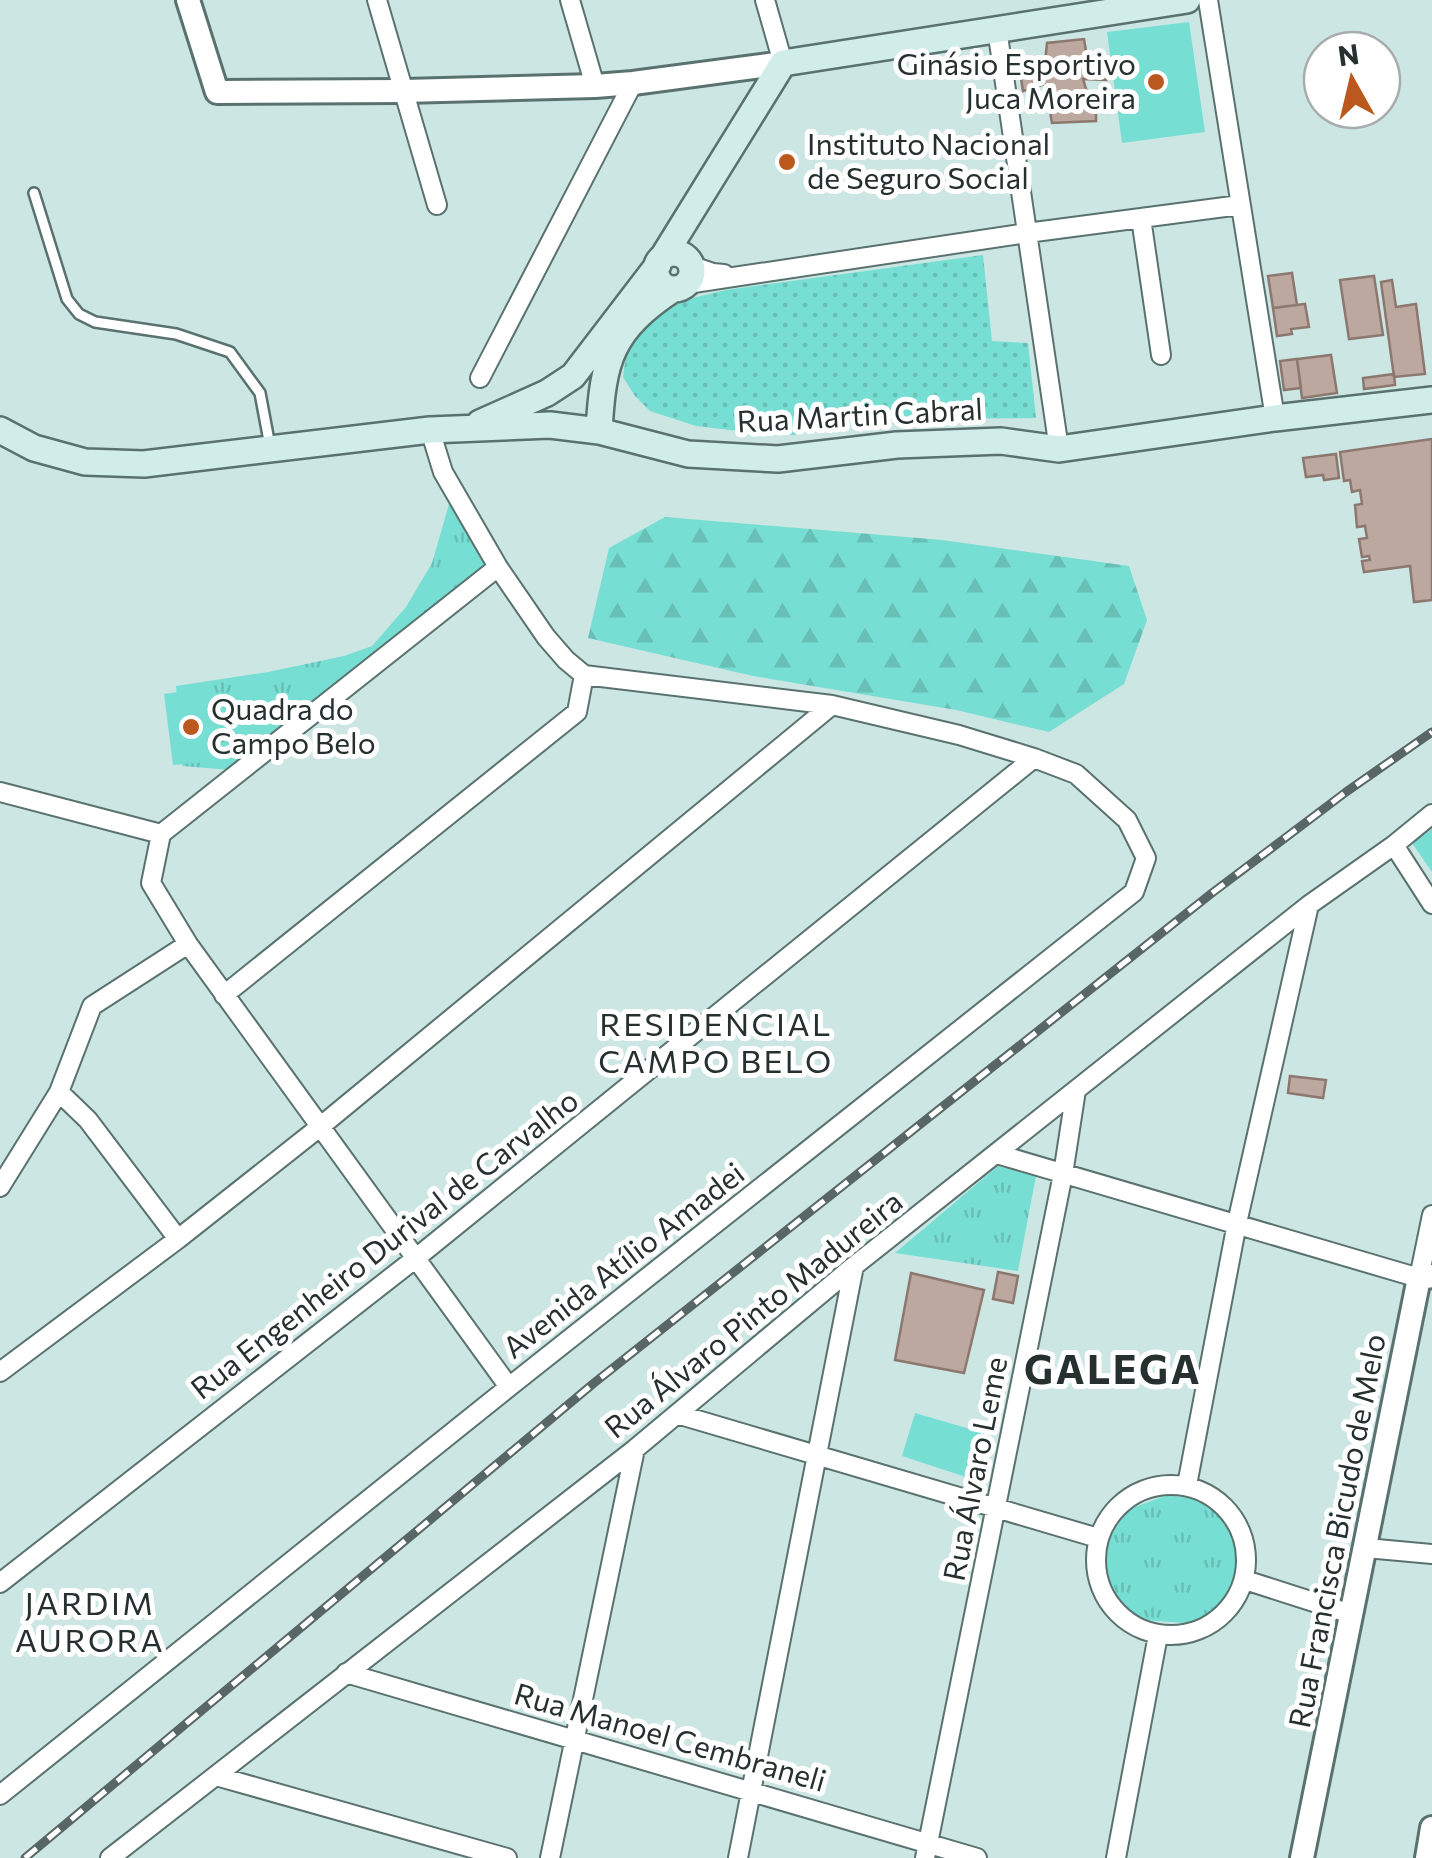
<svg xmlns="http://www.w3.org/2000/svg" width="1432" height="1858" font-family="Commissioner,sans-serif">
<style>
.grass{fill:url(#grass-dots)}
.forest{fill:url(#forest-firs)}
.park{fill:url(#park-tufts)}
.garden{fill:#77ded4}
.building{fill:#bca89e;stroke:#8c786f;stroke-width:2.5}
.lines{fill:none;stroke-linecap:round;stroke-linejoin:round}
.service-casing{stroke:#5a726f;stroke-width:14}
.minor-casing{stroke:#5a726f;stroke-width:22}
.tertiary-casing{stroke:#5a726f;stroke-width:28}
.secondary-casing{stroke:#5a726f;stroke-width:30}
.service{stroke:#fff;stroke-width:9}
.minor{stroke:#fff;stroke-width:18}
.tertiary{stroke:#fff;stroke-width:22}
.secondary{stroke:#d0edea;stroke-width:25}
.rail-casing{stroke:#586665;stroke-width:9}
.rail{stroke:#fff;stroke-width:5;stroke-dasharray:15;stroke-linecap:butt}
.poi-dot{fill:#bb581d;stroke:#fff;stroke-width:4}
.labels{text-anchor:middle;stroke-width:10;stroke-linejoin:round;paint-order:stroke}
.poi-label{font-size:30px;fill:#26302f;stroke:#fff;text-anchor:start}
.street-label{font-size:30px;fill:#26302f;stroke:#fff}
.neighbourhood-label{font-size:32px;letter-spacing:2.5px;fill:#26302f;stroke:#fff}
.district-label{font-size:40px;font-weight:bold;letter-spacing:2.5px;fill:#26302f;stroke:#fff}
</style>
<defs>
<pattern id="grass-dots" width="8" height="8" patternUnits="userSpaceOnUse" patternTransform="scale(2.5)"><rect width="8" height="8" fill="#77ded4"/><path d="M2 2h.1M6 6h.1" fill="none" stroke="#67bfb6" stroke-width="1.8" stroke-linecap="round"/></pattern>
<pattern id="forest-firs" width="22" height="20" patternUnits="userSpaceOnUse" patternTransform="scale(2.5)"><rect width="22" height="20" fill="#77ded4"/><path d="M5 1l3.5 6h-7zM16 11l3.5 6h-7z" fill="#67bfb6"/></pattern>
<pattern id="park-tufts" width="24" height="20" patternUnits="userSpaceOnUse" patternTransform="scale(2.5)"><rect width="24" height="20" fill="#77ded4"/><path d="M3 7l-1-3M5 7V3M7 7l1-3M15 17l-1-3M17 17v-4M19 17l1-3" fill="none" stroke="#67bfb6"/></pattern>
</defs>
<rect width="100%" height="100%" fill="#cce6e3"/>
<path class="grass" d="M983,255L992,341L1028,343L1036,418L900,419L791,435L747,432L696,426L650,411L635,396L623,377L626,355L645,328L666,309L680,301L726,290Z"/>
<path class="forest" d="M665,517L942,540L1129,566L1147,620L1124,684L1049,732L956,710L753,676L588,638L609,548Z"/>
<path class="park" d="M449,504L489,565L230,770L182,766L176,686L268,672L344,656L372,646L406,607L432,563Z
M998,1166L1036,1176L1018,1271L895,1253Z
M1167,1495L1209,1501L1243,1551L1231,1597L1198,1624L1129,1619L1105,1582L1104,1547L1127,1510Z"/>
<path class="garden" d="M1189,22L1205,132L1122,143L1107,32Z
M208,688L218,761L173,765L164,694Z
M1432,829V872L1412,843Z
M915,1413L987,1434L975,1480L902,1456Z"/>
<path class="building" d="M1084,39L1087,57H1101L1106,80L1083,79L1088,95L1096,101V121L1052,123L1045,84L1023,91L1019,66L1045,63L1047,43Z
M1292,273L1297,305L1273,308L1268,276Z
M1374,276L1383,335L1349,339L1340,280Z
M1392,280L1396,307L1416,304L1425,374L1394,377L1381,282Z
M1305,304L1309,327L1291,329L1292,334L1277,336L1273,308Z
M1331,355L1337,393L1302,398L1297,359Z
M1297,359L1301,388L1284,390L1280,361Z
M1394,374L1395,385L1364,389L1363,378Z
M1432,439V600L1414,602L1410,566L1364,572L1362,561L1370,560L1369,556L1362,557L1359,539L1367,538L1365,526L1357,527L1355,505L1362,504L1360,490L1352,492L1350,480L1344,481L1340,452Z
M1336,454L1339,478L1324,480L1323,475L1306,477L1303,458Z
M1290,1076L1326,1080L1323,1098L1288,1093Z
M998,1272L1018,1276L1013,1303L993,1299Z
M911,1273L984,1290L964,1373L895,1360Z"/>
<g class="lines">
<defs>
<path id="service" d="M34,193L67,299L79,314L95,322L176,334L230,352L260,393L270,446"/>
<path id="minor" d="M377,0L437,205
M570,0L595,86
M765,0L783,63
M1208,0L1275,418
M997,29L1059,449
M1141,218L1161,355
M692,266L713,273L724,274
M687,284L1027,233L1240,205
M480,378L633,83
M0,792L161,834
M161,834L151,883L188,944L509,1387
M161,834L498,567
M1394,845L1432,904
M224,995L577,712L584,675
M59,1092L92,1006L188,944
M997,1154L1419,1278L1432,1215
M0,1187L59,1092L88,1120L178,1239
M0,1372L178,1239L321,1126L832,705
M677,1414L1098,1538
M1096 1560a75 75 0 1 1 150 0a75 75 0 1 1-150 0Z
M1187,1485L1237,1223L1309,905
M1366,1548L1432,1554
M1245,1580L1351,1614
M0,1583L416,1258L1034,758
M346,1673L977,1858
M216,1776L507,1858
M0,1795L509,1387L1134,892L1146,858L1127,820L1076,774L1034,758L959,735L832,705L584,675L566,660L546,637L498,567L443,472L430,430
M110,1858L635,1449L854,1266L1309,905L1394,845L1432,814
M550,1858L635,1449
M738,1858L854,1266
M925,1858L1063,1174L1076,1090
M1116,1858L1158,1635"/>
<path id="tertiary" d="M188,0L217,92L404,91L595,86L633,83L783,63
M1302,1858L1419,1278L1432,1276
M1427,1858L1432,1828"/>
<path id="secondary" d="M656 271a18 18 0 1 1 36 0a18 18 0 1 1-36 0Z
M663,257L783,63L1187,0
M480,423L547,393L573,376L658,265
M0,430L34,448L85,462L144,464L430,430L550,425L599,431L688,454L778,459L897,445L1001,441L1059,449L1275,418L1432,400
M599,431C603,359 611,330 673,289"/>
</defs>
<use href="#service" class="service-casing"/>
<use href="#minor" class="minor-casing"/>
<use href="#tertiary" class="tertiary-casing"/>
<use href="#secondary" class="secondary-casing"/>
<use href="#service" class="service"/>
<use href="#minor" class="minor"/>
<use href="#tertiary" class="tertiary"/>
<use href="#secondary" class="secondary"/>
<defs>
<path id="rail" d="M25,1858L594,1383L1212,893L1346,792L1432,732"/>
</defs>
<use href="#rail" class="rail-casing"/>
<use href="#rail" class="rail"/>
</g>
<g class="poi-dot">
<circle cx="1156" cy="82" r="10"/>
<circle cx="787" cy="162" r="10"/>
<circle cx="191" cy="727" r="10"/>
</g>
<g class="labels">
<g class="poi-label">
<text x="1136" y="75" text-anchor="end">Ginásio Esportivo<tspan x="1136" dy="34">Juca Moreira</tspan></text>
<text x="807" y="155">Instituto Nacional<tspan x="807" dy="34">de Seguro Social</tspan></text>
<text x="211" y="720">Quadra do<tspan x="211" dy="34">Campo Belo</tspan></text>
</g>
<g class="street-label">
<text transform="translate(860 416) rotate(-3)" y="10">Rua Martin Cabral</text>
<text transform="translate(385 1245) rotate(-38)" y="10">Rua Engenheiro Durival de Carvalho</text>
<text transform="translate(624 1261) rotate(-38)" y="10">Avenida Atílio Amadei</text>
<text transform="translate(754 1315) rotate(-39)" y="10">Rua Álvaro Pinto Madureira</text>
<text transform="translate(976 1469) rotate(-79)" y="10">Rua Álvaro Leme</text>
<text transform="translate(1338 1531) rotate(-79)" y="10">Rua Francisca Bicudo de Melo</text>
<text transform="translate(670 1738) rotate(16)" y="10">Rua Manoel Cembraneli</text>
</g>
<g class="neighbourhood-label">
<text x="716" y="1036">RESIDENCIAL<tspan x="716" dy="37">CAMPO BELO</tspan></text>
<text x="90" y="1615">JARDIM<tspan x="90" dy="37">AURORA</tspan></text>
</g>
<g class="district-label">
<text x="1113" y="1384">GALEGA</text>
</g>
</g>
<g transform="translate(1352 80) rotate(352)"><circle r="48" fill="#ffffff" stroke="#a8acac" stroke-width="2.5"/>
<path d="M0-8L18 38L0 25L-18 38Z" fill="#bb581d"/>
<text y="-15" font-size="28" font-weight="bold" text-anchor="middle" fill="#26302f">N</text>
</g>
</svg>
